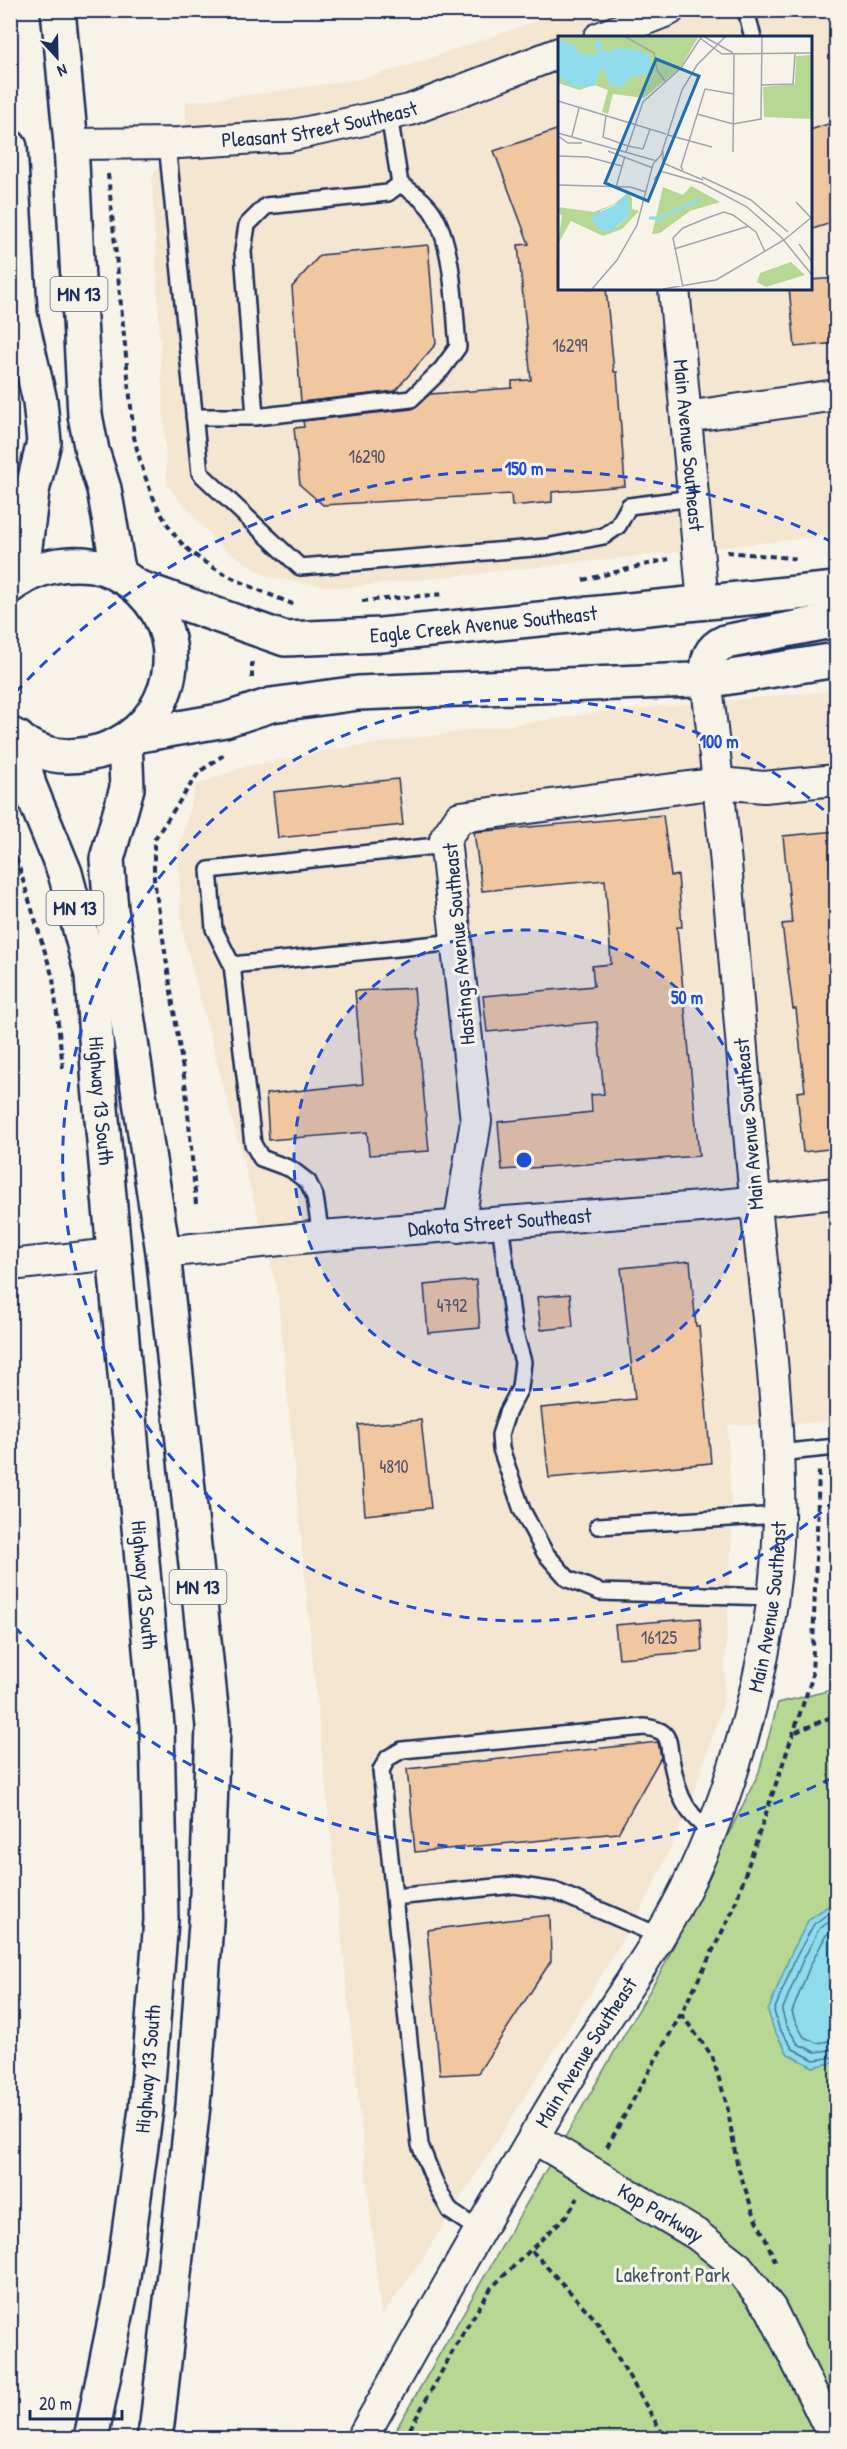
<svg xmlns="http://www.w3.org/2000/svg" width="847" height="2449" font-family="'Patrick Hand',sans-serif">
<style>
.built{fill:#f5e6d2;fill-rule:evenodd}
.green{fill:#b7d892;stroke:#698478;stroke-width:1.5}
.water{fill:#8ddbeb;stroke:#5f96b3;stroke-width:1.5}
.lines{fill:none;stroke-linecap:round;stroke-linejoin:round}
.shore{stroke:#497496;stroke-width:1.5}
.building{fill:#f1c7a0;stroke:#1b2f5e;stroke-width:1.5}
.lane-casing{stroke:#1b2f5e;stroke-width:20}
.street-casing{stroke:#1b2f5e;stroke-width:34}
.secondary-casing{stroke:#1b2f5e;stroke-width:38}
.primary-casing{stroke:#1b2f5e;stroke-width:38}
.path{stroke:#1b2f5e;stroke-width:4;stroke-dasharray:6 4.5;stroke-linecap:butt}
.lane{stroke:#f7f3e8;stroke-width:15}
.street{stroke:#f7f3e8;stroke-width:30}
.secondary{stroke:#f7f3e8;stroke-width:33}
.primary{stroke:#f7f3e8;stroke-width:33}
.ring{fill:none;stroke:#1d4ed8;stroke-width:3;stroke-dasharray:10 8}
.labels{text-anchor:middle;stroke-width:6;stroke-linejoin:round;paint-order:stroke}
.number-label{font-size:18px;fill:#50556e}
.shield{fill:#f7f3e8;stroke:#5d6a87;stroke-width:1.5}
.shield-label{font-size:20px;font-weight:bold;fill:#1b2f5e}
.street-label{font-size:21px;fill:#1b2f5e;stroke:#f7f3e8}
.park-label{font-size:21px;fill:#42596b;stroke:#f7f3e8}
.inset-river{fill:none;stroke:#8ddbeb;stroke-width:3}
.inset-road{fill:none;stroke:#9fa5b1;stroke-width:1.5}
.view{fill:#1f6fb2;fill-opacity:0.15;stroke:#1f6fb2;stroke-width:3}
.inset-edge{fill:none;stroke:#1b2f5e;stroke-width:3}
.centre{fill:#1d4ed8;stroke:#f7f3e8;stroke-width:3}
.ring-label{font-size:18px;text-anchor:middle;font-weight:bold;fill:#1d4ed8;stroke:#f7f3e8;stroke-width:6;stroke-linejoin:round;paint-order:stroke}
</style>
<rect width="100%" height="100%" fill="#f7f3e8"/>
<filter id="ink" filterUnits="userSpaceOnUse"><feTurbulence type="fractalNoise" baseFrequency=".0167" numOctaves="2"/><feDisplacementMap in="SourceGraphic" scale="12" xChannelSelector="R" yChannelSelector="G"/><feConvolveMatrix kernelMatrix="1 2 1 2 8 2 1 2 1" color-interpolation-filters="sRGB"/></filter>
<g filter="url(#ink)">
<path class="built" d="M565,11H836V535L342,588L270,578L221,547L167,485L152,178L186,127V102L265,93L360,79L408,66ZM559,38H810V288H559Z
M836,690V1420L790,1425H728L732,1534L723,1705L689,1808L647,1899L590,1994L419,2264L381,2317L317,1704L277,1288L182,930L178,852L196,785L248,766L335,749L605,712Z"/>
<path class="green" d="M836,1689V2438H391L664,1966L759,1772L778,1703Z"/>
<path class="water" d="M836,1901V2062L813,2067L788,2054L774,2030L768,2011L790,1956L809,1919Z"/>
<g class="lines">
<path class="shore" d="M836,1908L814,1924L795,1959L774,2011L779,2028L793,2049L814,2060L836,2057
M836,1917L819,1929L802,1962L782,2011L786,2025L798,2044L815,2052L836,2049
M836,1928L826,1935L810,1966L792,2012L795,2021L804,2037L817,2043L836,2040"/>
</g>
<path class="building" d="M837,121V221L810,230V130Z
M559,129V288H606L614,372H617L625,486L552,492V502L512,506L511,494L323,505L300,485L294,428L304,427L303,421L412,409L430,394L512,388V381L531,380L518,245L529,244L494,151Z
M428,245L436,344L395,391L301,402L292,287L320,255Z
M837,278V343L795,347L789,288H810V280Z
M398,779L403,825L278,838L273,792Z
M663,815L671,876L678,875L682,927H677L699,1156L502,1170L498,1122L592,1112L591,1095L604,1094L597,1022L487,1032L483,996L594,986L592,966L611,964L609,932L605,880L482,891L474,832Z
M837,831V1148L803,1152L797,1092L805,1091L796,1009H793L782,924L792,923L783,836Z
M414,988L429,1151L369,1155L367,1132L269,1140L266,1094L363,1084L355,991Z
M690,1261L696,1326H699L711,1463L549,1478L541,1408L635,1399L621,1268Z
M476,1280L480,1328L428,1333L424,1285Z
M570,1294L573,1327L541,1330L537,1297Z
M421,1420L431,1508L365,1515L358,1425Z
M700,1618L702,1651L619,1658L615,1625Z
M658,1742L661,1757L618,1833L415,1852L407,1769Z
M550,1915L551,1961L478,2073L440,2075L427,1930Z"/>
<g class="lines">
<defs>
<path id="lane" d="M746,10L753,38
M167,143L200,473L300,567L546,547L604,536L618,526L629,506L692,498
M194,417H255L243,251L247,225L266,206L388,193L400,184L389,115
M255,417L411,399L442,369L458,347C454,308 454,232 426,204C419,196 409,190 400,184
M232,965L214,929L209,870L446,845
M500,1223L514,1330L523,1362L520,1388L507,1413L500,1435L501,1449L522,1510L545,1553L568,1579L600,1592L771,1597
M321,1236L315,1197L308,1182L291,1169L261,1158L253,1144L232,965L456,942
M778,1453L836,1447
M598,1526L779,1515
M394,1897L420,2145L436,2185L450,2211L480,2231
M660,1936L555,1891L515,1885L394,1897L381,1770L388,1758L402,1750L645,1727C651,1728 658,1729 663,1733C669,1738 669,1746 670,1754C676,1785 681,1812 710,1830"/>
<g id="street">
<path d="M599,38L669,10"/>
<path id="s1" d="M71,144L179,143L289,136L410,110L559,53"/>
<path id="s2" d="M674,288L703,603"/>
<path d="M686,417L836,395"/>
<path d="M459,1227L476,1121L445,839L460,817L719,783L764,787L836,780"/>
<path id="s3" d="M163,1252L321,1236L701,1207L836,1193"/>
<path d="M10,1265L114,1254"/>
<path id="s4" d="M534,2138L696,2234L738,2267L771,2309L834,2438"/>
<path id="s5" d="M362,2438C431,2316 499,2193 572,2073C599,2027 631,1984 658,1939C685,1895 708,1843 725,1794C759,1695 782,1587 779,1482C777,1373 761,1264 751,1155C737,996 726,837 706,679"/>
</g>
<g id="secondary">
<path id="s6" d="M137,587L285,639L381,635L836,589"/>
<path d="M706,679C708,662 707,650 725,642L836,620"/>
<path d="M134,736L225,720L271,705L358,693L718,679L836,660"/>
</g>
<g id="primary">
<path d="M58,10L71,144L85,415L92,451L104,489L119,575"/>
<path d="M10,147L20,314L40,401L44,442L32,491L21,579"/>
<path d="M10,586C35,567 62,561 92,565C110,568 127,578 140,590C199,646 166,741 88,754C72,757 53,757 38,750C28,747 19,739 10,734"/>
<path id="s7" d="M18,738L29,785L65,873L92,975L99,1086L157,1726L161,1920L146,2109L121,2291L91,2438"/>
<path d="M125,740L127,788L107,859L111,910L163,1252L213,1726L206,1923L193,2106L157,2424L154,2438"/>
</g>
</defs>
<use href="#lane" class="lane-casing"/>
<use href="#street" class="street-casing"/>
<use href="#secondary" class="secondary-casing"/>
<use href="#primary" class="primary-casing"/>
<path class="path" d="M108,174L134,437C142,471 153,505 174,534C198,568 257,589 295,605
M727,552L800,559
M583,580L669,559
M362,601L444,594
M252,662V678
M10,838L53,978L63,1068
M196,1204L186,1090L154,879V840L199,772L225,754
M796,1732L836,1715
M681,2014L712,2056L727,2105L737,2164L752,2209L777,2265
M607,2147L681,2014L733,1910L812,1678L819,1470
M532,2251L596,2320L665,2438
M405,2438L459,2340L491,2288L567,2215L578,2198"/>
<use href="#lane" class="lane"/>
<use href="#street" class="street"/>
<use href="#secondary" class="secondary"/>
<use href="#primary" class="primary"/>
</g>
</g>
<circle cx="524" cy="1160" r="230" fill="#1d4ed8" fill-opacity=".12"/>
<g class="ring">
<circle cx="524" cy="1160" r="230"/>
<path d="M835 1500A461 461 0 1 1 835 820"/>
<path d="M832 1778A691 691 0 0 1 15 1627M15 693A691 691 0 0 1 832 542"/>
</g>
<g class="labels">
<g class="number-label">
<text x="570" y="352">16299</text>
<text x="367" y="463">16290</text>
<text x="452" y="1312">4792</text>
<text x="394" y="1473">4810</text>
<text x="659" y="1644">16125</text>
</g>
<g class="shield">
<rect x="50.5" y="277" width="57" height="34" rx="4.5"/>
<rect x="46.5" y="891" width="57" height="34" rx="4.5"/>
<rect x="169.5" y="1570" width="57" height="34" rx="4.5"/>
</g>
<g class="shield-label">
<text x="79" y="301">MN 13</text>
<text x="75" y="915">MN 13</text>
<text x="198" y="1594">MN 13</text>
</g>
<g class="street-label">
<text dy="7" stroke="none"><textPath href="#s1" startOffset="250">Pleasant Street Southeast</textPath></text>
<text dy="7" stroke="none"><textPath href="#s2" startOffset="158">Main Avenue Southeast</textPath></text>
<text dy="7" stroke="none"><textPath href="#s6" startOffset="356">Eagle Creek Avenue Southeast</textPath></text>
<text transform="translate(459 944) rotate(-95)" y="7">Hastings Avenue Southeast</text>
<text dy="7" stroke="none"><textPath href="#s7" startOffset="375">Highway 13 South</textPath></text>
<text transform="translate(749 1124) rotate(-95)" y="7">Main Avenue Southeast</text>
<text dy="7" stroke="none"><textPath href="#s3" startOffset="338">Dakota Street Southeast</textPath></text>
<text dy="7" stroke="none"><textPath href="#s7" startOffset="861">Highway 13 South</textPath></text>
<text dy="7" stroke="none"><textPath href="#s5" startOffset="933">Main Avenue Southeast</textPath></text>
<text dy="7" stroke="none"><textPath href="#s5" startOffset="446">Main Avenue Southeast</textPath></text>
<text transform="translate(148 2069) rotate(-85)" y="7">Highway 13 South</text>
<text dy="7" stroke="none"><textPath href="#s4" startOffset="147">Kop Parkway</textPath></text>
</g>
<g class="park-label">
<text x="673" y="2282">Lakefront Park</text>
</g>
</g>
<g transform="translate(558 36)">
<rect width="254" height="254" fill="#f7f3e8"/>
<path d="M0,0H141L122,32L86,62L55,58L50,78L44,76L50,54L36,49L21,54L0,47ZM253,19V83L206,81L205,51L237,48L238,20ZM133,150L162,166L132,175L102,197L94,198L105,151L125,159ZM70,157L74,162V173L81,175L64,193L45,200L13,185L0,208L4,179L0,178V171L36,176L56,168ZM62,166L69,168L71,179L59,191L40,192L42,175ZM233,226L247,239L208,251L199,246L202,237Z" fill="#b7d892" fill-rule="evenodd"/>
<path d="M0,3L17,10L21,17L34,19L41,16L36,9L39,5L44,6V13L50,16L61,11L80,14L91,19L93,32L89,38L72,41L63,52L52,49L44,30L36,50L14,51L0,39V21L4,20L0,18ZM70,157L71,179L54,195H43L34,185L35,179L57,169Z" fill="#8ddbeb"/>
<path class="inset-river" d="M91,182H101L142,163"/>
<path class="inset-road" d="M66,0L96,17L99,34L107,45M145,0L175,17M142,2L164,18L254,17M204,49L235,48L237,17M0,65L108,98M139,78L175,88L203,83L204,0M48,80L45,101L70,110L85,113L92,93M0,97L99,125M110,99L154,111M254,99V151M0,100L10,107H24M14,100L21,72M50,115L95,132M68,116L85,66L123,32L144,0M175,116L176,17M0,120L30,121L64,130M105,127L145,144M125,134L123,131L147,53L176,58M102,135L144,147L189,171L224,202L254,239M144,141L193,164L230,196M96,144L105,131V115M0,149L72,151L88,156M58,151L67,120M238,166L254,183M241,208L254,226M116,213L191,190M125,251L115,202L125,192L149,182L166,176L175,179L198,196L207,216M34,253L59,224L79,189L95,128L103,119L124,54L139,29L168,0M105,253L158,244L226,204L254,181"/>
<path class="view" d="M98,23L141,40L90,165L47,147Z"/>
<rect width="254" height="254" class="inset-edge"/>
</g>
<circle cx="524" cy="1160" r="9" class="centre"/>
<g class="ring-label">
<text x="524" y="475">150 m</text>
<text x="719" y="748">100 m</text>
<text x="687" y="1004">50 m</text>
</g>
<rect width="847" height="2449" fill="none" stroke="#f7f3e8" stroke-width="36"/>
<rect x="18" y="18" width="811" height="2413" fill="none" stroke="#1b2f5e" stroke-width="2" filter="url(#ink)"/>
<g transform="translate(57 57) rotate(158)" stroke="#f7f3e8" stroke-width="4.5" paint-order="stroke">
<path d="M0-4.5L10 22L0 15L-10 22Z" fill="#1b2f5e"/>
<text y="-9" font-size="16" font-weight="bold" text-anchor="middle" fill="#1b2f5e">N</text>
</g>
<path d="M30 2410v9h92v-9" fill="none" stroke="#1b2f5e" stroke-width="3"/>
<text x="39" y="2410" font-size="18" fill="#1b2f5e" stroke="#f7f3e8" stroke-width="4.5" paint-order="stroke">20 m</text>
</svg>
